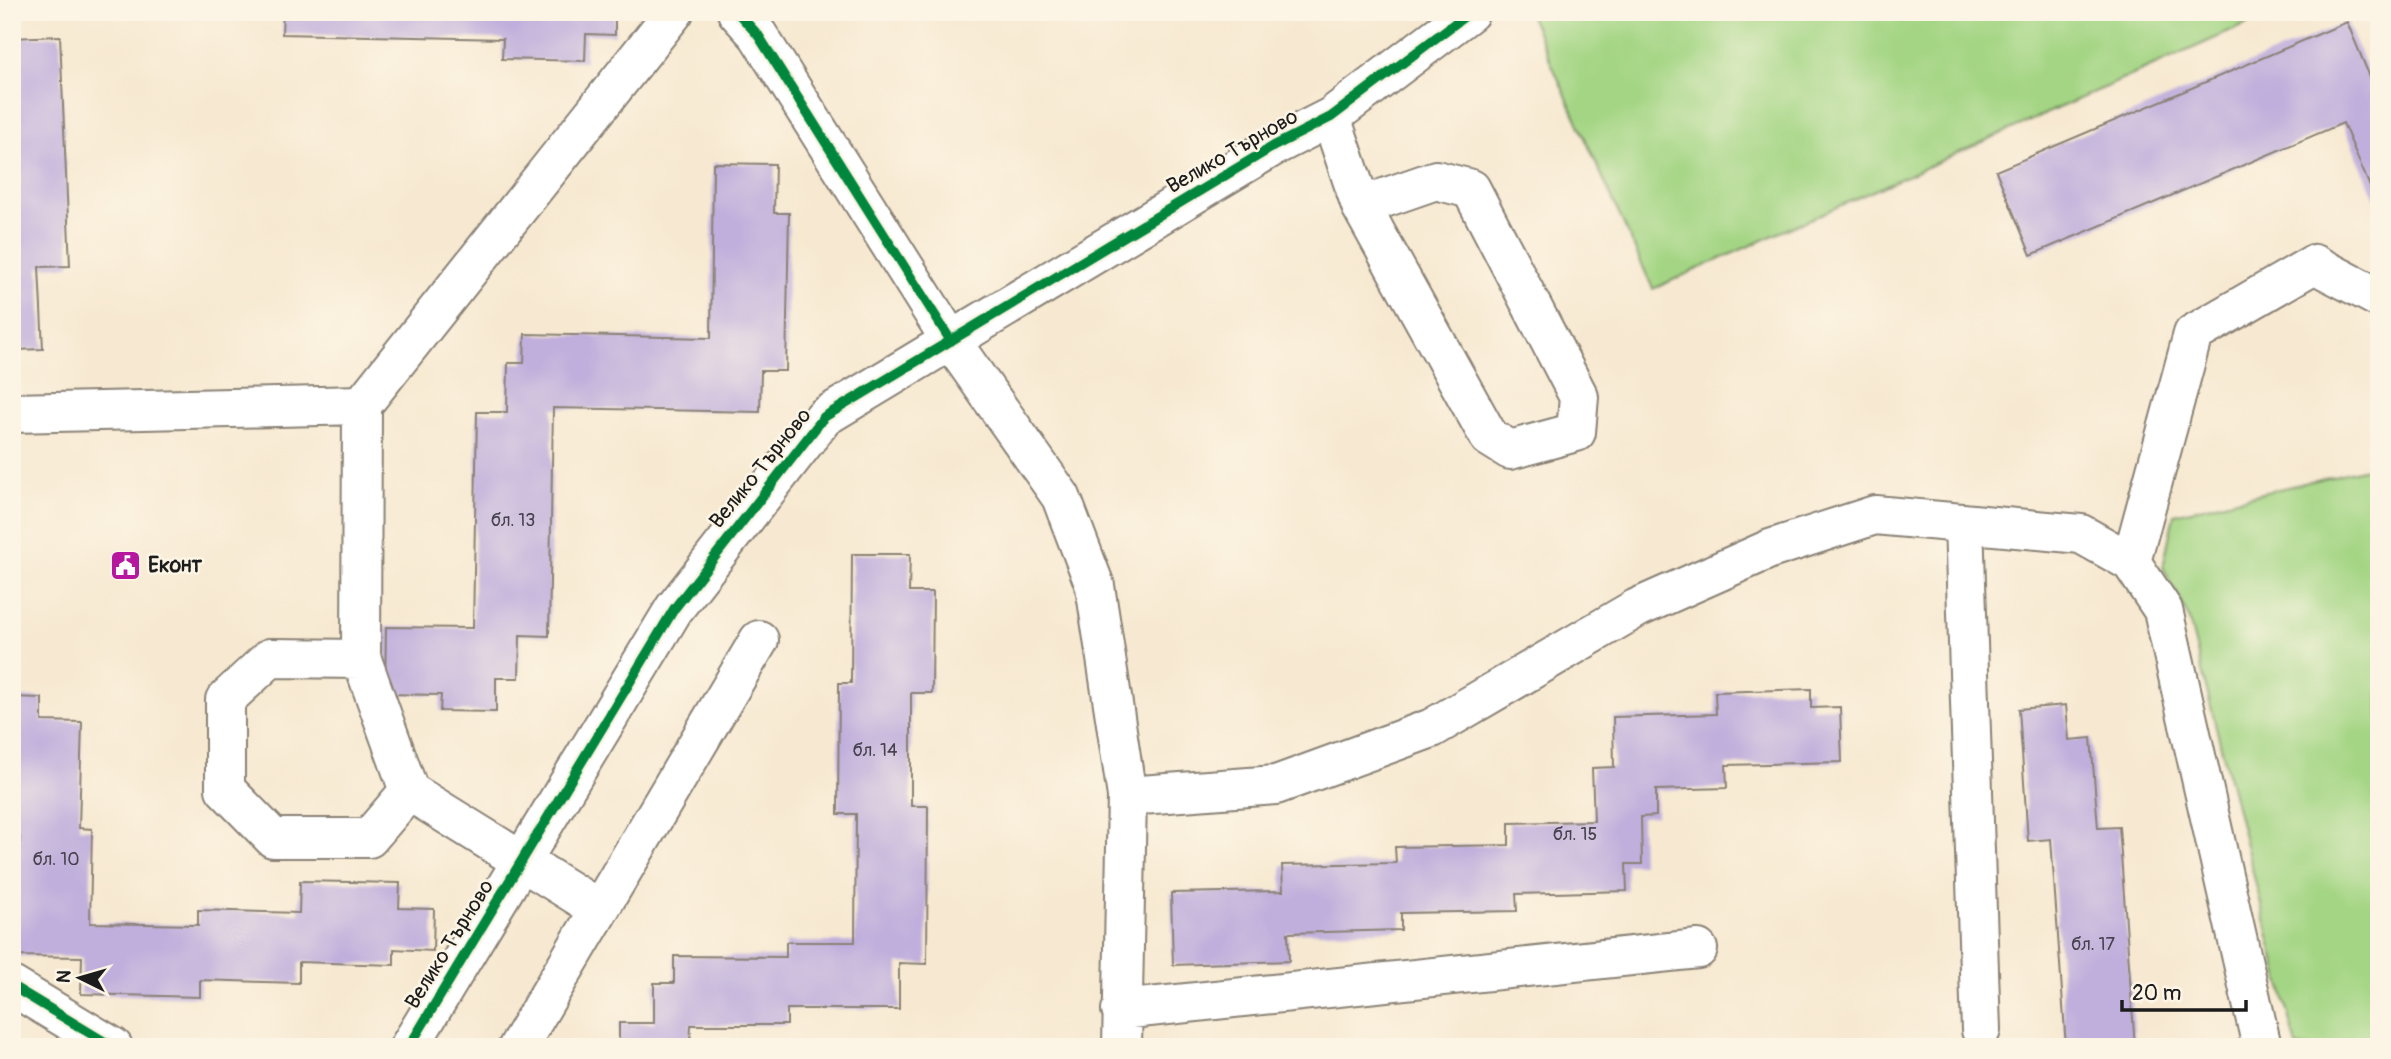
<svg xmlns="http://www.w3.org/2000/svg" width="2391" height="1059" font-family="Pangolin,sans-serif">
<style>
.green{fill:#a4d584;stroke:#607850;stroke-width:2}
.building{fill:#c0afdc}
.lines{fill:none;stroke-linecap:round;stroke-linejoin:round}
.minor-casing{stroke:#8a8276;stroke-width:42}
.minor{stroke:#fff;stroke-width:38}
.cycleway-casing{stroke:#fcf5e5;stroke-width:15}
.cycleway{stroke:#00873e;stroke-width:10}
.labels{text-anchor:middle;stroke-width:5;stroke-linejoin:round;paint-order:stroke}
.number-label{font-size:18px;fill:#45414c}
.street-label{font-size:21px;fill:#1c1c1c;stroke:#fcf5e5}
.poi-label{font-size:21px;font-weight:bold;fill:#1c1c1c;stroke:#fcf5e5;text-anchor:start}
</style>
<rect width="100%" height="100%" fill="#fcf5e5"/>
<filter id="ink" filterUnits="userSpaceOnUse"><feTurbulence type="fractalNoise" baseFrequency=".0143" numOctaves="2"/><feDisplacementMap in="SourceGraphic" scale="14" xChannelSelector="R" yChannelSelector="G"/><feConvolveMatrix kernelMatrix="1 2 1 2 8 2 1 2 1" color-interpolation-filters="sRGB"/></filter>
<filter id="wash" filterUnits="userSpaceOnUse"><feTurbulence type="fractalNoise" baseFrequency=".00686" numOctaves="4" result="noise"/><feDisplacementMap in="SourceGraphic" scale="28" xChannelSelector="R" yChannelSelector="G"/><feGaussianBlur stdDeviation="1.57" result="paint"/><feColorMatrix in="noise" values="0 0 0 0 0 0 0 0 0 0 0 0 0 0 0 0 0 1.4 0 .05"/><feComposite in="paint" operator="in"/></filter>
<g filter="url(#wash)">
<rect width="100%" height="100%" fill="#f7e9d1"/>
<path class="green" d="M1534,12H2274L1653,289L1530,16Z
M2379,465V1047H2297L2188,616L2163,567L2174,514Z"/>
<g id="blocks">
<path class="building" d="M283,12H615V35L586,34L585,61L502,59L503,39L282,34Z
M2347,22L2379,99V208L2343,123L2031,255L1996,171Z
M60,36L70,266L39,267L43,349L15,350L16,380H12V38Z
M713,163L775,164L774,213H789L786,371H761L760,412L553,408L549,636L520,635L519,678H496V712L440,711L441,695L385,694L386,627L473,628L477,412H507L508,363H524L525,334L711,338Z
M852,554H910L909,592H933L932,693H911V806H928L927,964L899,963V1009H787V1025H691L690,1047H619V1023H654V983H674V956L786,957V942H855L856,814H838L839,683H851Z
M1811,689V708L1840,707L1842,762L1726,765L1727,788L1656,790V816L1641,817L1642,864H1626L1627,891L1516,894L1517,911L1401,913V930L1288,933L1289,961L1173,965L1171,893L1283,891L1282,865L1396,863L1395,847L1509,845V823L1594,821L1592,768L1614,767L1613,717L1716,714L1715,692Z
M12,697L42,698V721L82,722L79,828L92,829L90,923L198,925V910L299,913L300,881L400,883L399,908L434,909L433,951L394,949V965L299,962V983L200,980V997L81,994L82,957L16,956L20,837L12,836Z
M2066,705L2069,740L2091,738L2098,828L2119,827L2135,1047H2066L2051,839L2028,841L2019,709Z"/>
</g>
</g>
<g filter="url(#ink)">
<use href="#blocks" fill-opacity="0" stroke="#8a8276" stroke-width="2"/>
<g class="lines">
<defs>
<path id="minor" d="M737,12L758,35L951,341L1061,497L1095,586L1127,796L1122,1047
M1331,117L1361,206L1489,437L1510,450L1576,432L1579,397L1471,189L1436,180L1361,206
M362,405L361,657L409,791L599,909
M12,413L362,405L674,12
M1964,523L1981,1030
M2131,562L2193,334L2314,264L2379,298
M362,659L270,658L225,700V789L273,838H369L409,791
M1127,796L1276,785L1432,728L1637,608L1770,549L1875,515L2081,534L2131,562L2163,610L2262,1047
M12,986L113,1047
M1121,1010L1698,949
M409,1047L674,609L824,417L1274,146L1331,117L1470,12
M518,1047L759,640"/>
</defs>
<use href="#minor" class="minor-casing"/>
<use href="#minor" class="minor"/>
<defs>
<path id="cycleway" d="M737,12L758,35L951,341
M12,986L113,1047
M409,1047L674,609L824,417L1274,146L1331,117L1470,12"/>
</defs>
<use href="#cycleway" class="cycleway-casing"/>
<use href="#cycleway" class="cycleway"/>
</g>
</g>
<defs>
<symbol id="civic-square" viewBox="-11 -11 22 22"><rect x="-9" y="-9" width="18" height="18" rx="4" fill="#b5179e" stroke="#fcf5e5"/><path d="M-.6-6.5H3V-4.5H.6V-3L4-1V1h2V6H-6V1h2V-1L-.6-3ZM-1.2 2.5V6h2.4V2.5Z" fill="#fff"/></symbol>
</defs>
<g fill-rule="evenodd">
<use href="#civic-square" x="108" y="548" width="35" height="35"/>
</g>
<g class="labels">
<g class="number-label">
<text x="513" y="526">бл. 13</text>
<text x="875" y="756">бл. 14</text>
<text x="1575" y="840">бл. 15</text>
<text x="56" y="865">бл. 10</text>
<text x="2093" y="950">бл. 17</text>
</g>
<g class="street-label">
<text transform="translate(1232 151) rotate(-30)" y="7">Велико Търново</text>
<text transform="translate(760 468) rotate(-51)" y="7">Велико Търново</text>
<text transform="translate(449 944) rotate(-58)" y="7">Велико Търново</text>
</g>
<g class="poi-label">
<text x="148" y="572">Еконт</text>
</g>
</g>
<rect width="2391" height="1059" fill="none" stroke="#fcf5e5" stroke-width="42"/>
<g transform="translate(80 978) rotate(275)" stroke="#fcf5e5" stroke-width="5" paint-order="stroke">
<path d="M0-5L12 26L0 18L-12 26Z" fill="#1c1c1c"/>
<text y="-10" font-size="19" font-weight="bold" text-anchor="middle" fill="#1c1c1c">N</text>
</g>
<path d="M2122 1000v10h124v-10" fill="none" stroke="#1c1c1c" stroke-width="3.5"/>
<text x="2132" y="1000" font-size="21" fill="#1c1c1c" stroke="#fcf5e5" stroke-width="5" paint-order="stroke">20 m</text>
</svg>
